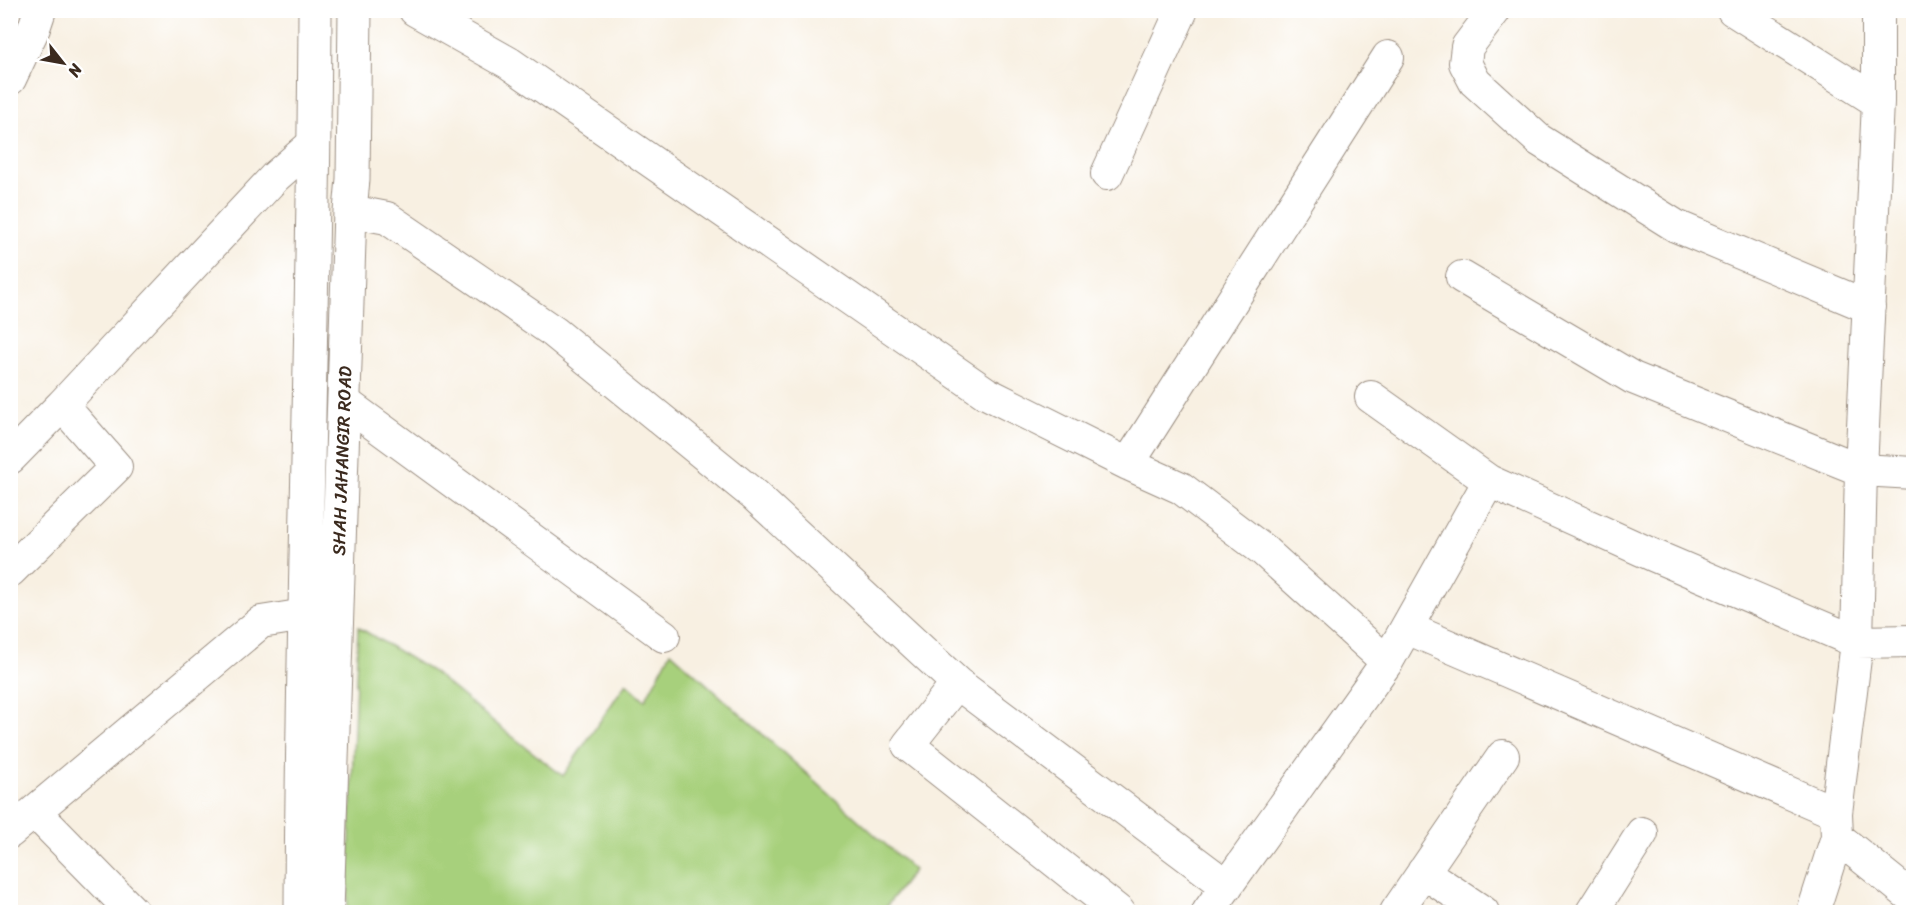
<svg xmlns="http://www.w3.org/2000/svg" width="1924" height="923" font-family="Sriracha,sans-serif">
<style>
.green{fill:#a7d07c;stroke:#717d4d;stroke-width:1.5}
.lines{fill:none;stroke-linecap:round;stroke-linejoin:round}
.minor-casing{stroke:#9a8d80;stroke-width:34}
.tertiary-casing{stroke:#9a8d80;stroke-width:35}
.minor{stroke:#fff;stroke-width:32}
.tertiary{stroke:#fff;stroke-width:33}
.labels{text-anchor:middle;stroke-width:6;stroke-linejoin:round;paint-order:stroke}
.street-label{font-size:18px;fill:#3b2a1e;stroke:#fff}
</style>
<rect width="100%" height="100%" fill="#fff"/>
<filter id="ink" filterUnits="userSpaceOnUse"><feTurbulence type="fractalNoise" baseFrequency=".0167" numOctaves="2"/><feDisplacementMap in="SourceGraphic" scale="12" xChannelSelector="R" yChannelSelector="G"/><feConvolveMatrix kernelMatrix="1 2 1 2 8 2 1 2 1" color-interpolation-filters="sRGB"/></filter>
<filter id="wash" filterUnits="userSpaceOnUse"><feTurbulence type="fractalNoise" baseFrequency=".008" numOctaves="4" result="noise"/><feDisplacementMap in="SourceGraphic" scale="24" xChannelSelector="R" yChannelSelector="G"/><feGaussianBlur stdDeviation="1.35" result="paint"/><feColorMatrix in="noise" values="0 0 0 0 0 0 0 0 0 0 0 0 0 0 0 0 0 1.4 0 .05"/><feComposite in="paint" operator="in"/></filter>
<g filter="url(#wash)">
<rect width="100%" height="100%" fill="#f8f0e2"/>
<path class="green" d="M358,627L433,672L504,730L563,776L626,683L645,700L671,652L914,870L882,912H347Z"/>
</g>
<g filter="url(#ink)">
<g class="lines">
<defs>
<path id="minor" d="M415,10L509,63L986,393L1128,464L1181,488L1263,550L1387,662L1489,481
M1495,10L1467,47L1465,63L1475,82L1539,140L1676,226L1869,307
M1733,10L1878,102
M10,79L34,28L40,10
M1107,174L1182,10
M350,211L387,218L554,332L754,495L957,683L1227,886
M1462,277L1633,378L1861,470L1914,473
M1371,397L1489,481L1655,556L1857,642L1861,470L1878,102V10
M344,402L664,636
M10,458L62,405
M1128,464L1388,57
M10,571L116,467L62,405L275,177L314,143
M1407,628L1836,813
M957,683L908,745L1119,912
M35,812L133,912
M10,832L261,622L305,615
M1837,837L1914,899
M1423,872L1483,912
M1208,912L1387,662
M1396,912L1503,756
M1592,912L1642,833
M1813,912L1837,837L1836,813L1857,642L1914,641"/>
<path id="tertiary" d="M301,912C302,612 314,311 315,10
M327,912L350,211L353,179L355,10"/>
</defs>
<use href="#minor" class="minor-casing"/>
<use href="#tertiary" class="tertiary-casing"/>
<use href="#minor" class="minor"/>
<use href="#tertiary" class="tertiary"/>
</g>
</g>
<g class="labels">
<g class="street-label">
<text transform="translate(342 461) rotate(-88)" y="6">SHAH JAHANGIR ROAD</text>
</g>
</g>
<rect width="1924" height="923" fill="none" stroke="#fff" stroke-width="36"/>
<g transform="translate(63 63) rotate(121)" stroke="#ffffff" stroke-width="4.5" paint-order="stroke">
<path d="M0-4.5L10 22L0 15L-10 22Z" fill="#3b2a1e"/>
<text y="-9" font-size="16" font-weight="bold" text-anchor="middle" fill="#3b2a1e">N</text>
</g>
</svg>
